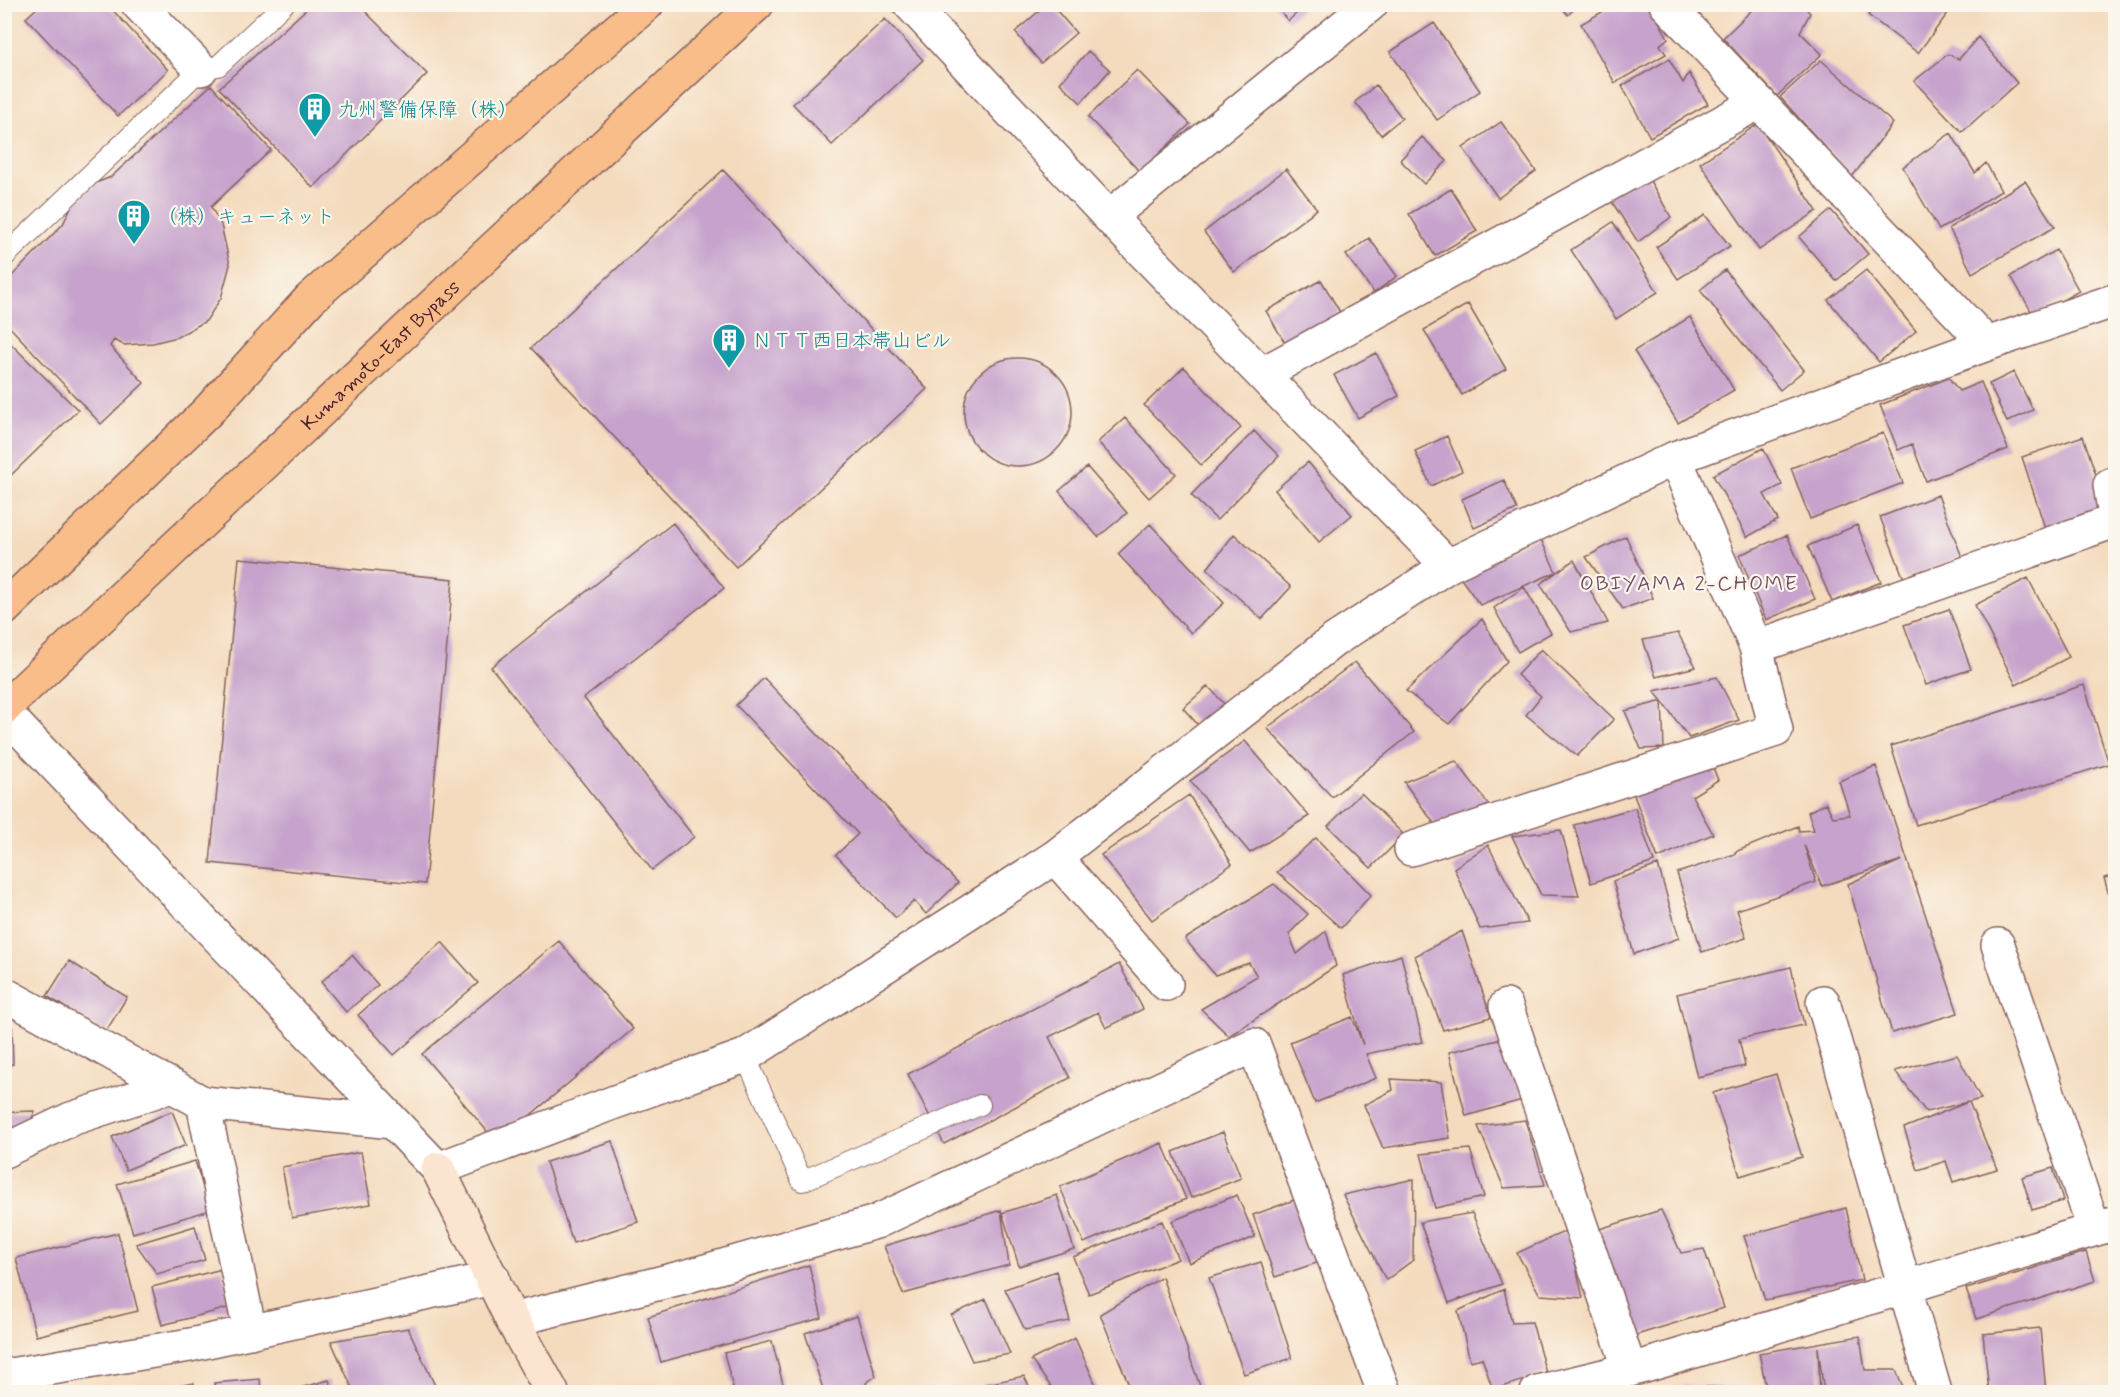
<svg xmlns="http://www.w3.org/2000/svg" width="2120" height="1397" font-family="Mynerve,'Klee One',sans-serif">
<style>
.building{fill:#c6a2cc}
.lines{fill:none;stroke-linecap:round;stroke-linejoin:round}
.lane-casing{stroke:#86615e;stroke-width:22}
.street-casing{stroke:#86615e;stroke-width:36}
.secondary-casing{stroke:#86615e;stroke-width:36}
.highway-casing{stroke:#86615e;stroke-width:36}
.lane{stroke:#fff;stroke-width:20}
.street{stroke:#fff;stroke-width:33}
.secondary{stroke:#fce5d0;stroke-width:33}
.highway{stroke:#f8bd89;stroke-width:33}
.labels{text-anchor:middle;stroke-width:4.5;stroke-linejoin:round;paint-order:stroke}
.culture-label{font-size:20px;fill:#0d838f;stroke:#fbf7ec;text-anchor:start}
.street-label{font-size:20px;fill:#4a1f2b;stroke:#fbf7ec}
.neighbourhood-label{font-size:21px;letter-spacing:1.5px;fill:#754d63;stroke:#fbf7ec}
</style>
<rect width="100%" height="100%" fill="#fbf7ec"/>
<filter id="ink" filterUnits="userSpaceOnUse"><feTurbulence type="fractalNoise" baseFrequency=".0167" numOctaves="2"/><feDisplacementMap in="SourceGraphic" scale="12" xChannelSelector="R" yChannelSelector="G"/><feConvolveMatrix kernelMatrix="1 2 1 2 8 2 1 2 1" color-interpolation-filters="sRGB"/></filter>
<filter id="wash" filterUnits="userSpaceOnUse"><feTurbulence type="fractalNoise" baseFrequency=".008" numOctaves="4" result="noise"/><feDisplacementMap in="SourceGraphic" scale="24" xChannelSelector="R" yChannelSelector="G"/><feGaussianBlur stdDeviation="1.35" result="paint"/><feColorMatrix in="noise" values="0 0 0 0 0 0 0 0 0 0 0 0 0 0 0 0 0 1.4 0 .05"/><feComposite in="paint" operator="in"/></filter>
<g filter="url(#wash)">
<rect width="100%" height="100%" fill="#f4dbbe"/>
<g id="blocks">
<path class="building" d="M41,4H107L168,70L118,116L26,18Z
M312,4H358L427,74L313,188L219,88Z
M1047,4H1051L1076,33L1041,63L1015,32Z
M1274,4H1307L1288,21Z
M1558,4H1579L1568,15Z
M1616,4H1649L1668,38L1660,45L1666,54L1615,83L1581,24Z
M1758,4H1802L1810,13L1800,32L1822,54L1777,96L1723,38Z
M1875,5H1954L1918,53L1868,15Z
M885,19L923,60L832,145L793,104Z
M1434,23L1480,91L1437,120L1390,52Z
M1978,37L2017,83L1962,132L1914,81L1948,54L1959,59Z
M1088,51L1110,70L1081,103L1060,83Z
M1669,59L1683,83L1689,73L1708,104L1650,137L1622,86Z
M1821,60L1893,123L1852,177L1780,97Z
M1137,70L1190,124L1140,172L1088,117Z
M211,85L271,150L211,207L221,225L230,265L221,298L206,321L177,337L153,343L124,345L114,340L110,346L144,383L101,424L5,322V283L63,224L73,203L96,183L111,177Z
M1376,85L1402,118L1381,135L1355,102Z
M1501,122L1536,171L1498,198L1463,148Z
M1758,124L1817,211L1759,250L1700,163Z
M1951,133L1975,173L1986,163L2001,191L1939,230L1903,167Z
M1422,137L1447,161L1424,184L1400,160Z
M1286,169L1317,209L1234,272L1204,232Z
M723,170L927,389L736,567L531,348Z
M1646,174L1671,217L1638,242L1608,196Z
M2025,181L2055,227L1972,273L1949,228Z
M1451,189L1477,231L1435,256L1409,214Z
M1831,210L1868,254L1836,281L1799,237Z
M1705,215L1730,246L1678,279L1656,247Z
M1613,222L1658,292L1616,319L1571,250Z
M1369,238L1397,276L1374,293L1346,255Z
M2056,250L2079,291L2034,316L2011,276Z
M1725,270L1804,370L1780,390L1700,290Z
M1866,270L1916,331L1879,362L1828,300Z
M1321,280L1340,312L1285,343L1266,311Z
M1468,304L1506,369L1462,395L1424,330Z
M1690,317L1734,390L1678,423L1634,351Z
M4,337L78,410L4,482Z
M1376,353L1399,396L1358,418L1334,375Z
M964 412a54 54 0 1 1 108 0a54 54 0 1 1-108 0Z
M1184,367L1241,428L1201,465L1144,405Z
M2014,372L2033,410L2007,422L1989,384Z
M1949,378L1959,391L1981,382L2008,449L1926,481L1912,444L1898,450L1880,405Z
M1125,418L1176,474L1149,498L1098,442Z
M1254,431L1279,456L1217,520L1191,495Z
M1883,433L1903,483L1810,519L1791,468Z
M1447,436L1462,471L1431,486L1415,451Z
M2083,436L2107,508L2045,528L2022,457Z
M1763,448L1782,485L1764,494L1778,520L1747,537L1713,475Z
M1308,462L1352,515L1319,542L1275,490Z
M1087,467L1127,513L1098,537L1059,491Z
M1504,480L1517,509L1474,528L1462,499Z
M1938,495L1962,557L1904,579L1880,517Z
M673,523L724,588L584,698L694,837L652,870L491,667Z
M1150,524L1224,603L1191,633L1118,554Z
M1857,525L1881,582L1832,602L1808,546Z
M1234,534L1291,587L1262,619L1207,569Z
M1539,535L1556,572L1480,605L1459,576Z
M1787,535L1815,599L1766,620L1739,555Z
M1626,536L1653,598L1623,609L1586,557Z
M239,558L453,579L425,884L210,863Z
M1574,560L1608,623L1571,632L1540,584Z
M2028,578L2069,657L2016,685L1975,605Z
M1524,587L1551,633L1518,652L1494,608Z
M1949,609L1971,669L1926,685L1904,625Z
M1482,619L1507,661L1449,724L1406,691Z
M1678,633L1696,667L1656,677L1643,640Z
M1541,649L1614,719L1577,756L1526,715L1541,696L1517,675Z
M1355,662L1414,732L1332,797L1267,728Z
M1717,677L1739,720L1689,738L1662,701L1664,748L1641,749L1625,711L1662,701L1654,691Z
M764,678L958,883L926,914L914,901L896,918L836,855L858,834L736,705Z
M2084,685L2109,764L1916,825L1891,746Z
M1208,686L1235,716L1199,726L1183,708Z
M1245,741L1309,816L1250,853L1190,781Z
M1707,753L1718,780L1692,796L1713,834L1658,858L1630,785Z
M1456,761L1489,805L1436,826L1404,782Z
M1876,766L1958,1013L1892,1033L1848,884L1902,860L1822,886L1804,845L1816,882L1737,910L1746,938L1702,952L1677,873L1735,854V852L1798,826L1799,831L1814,830L1808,812L1826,803L1833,817L1850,815L1839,781Z
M1361,793L1404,835L1371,868L1328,826Z
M1189,795L1232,864L1152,920L1101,855Z
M1635,808L1654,862L1591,883L1574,825Z
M1561,830L1579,896L1541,895L1512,836Z
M1316,838L1371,895L1341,928L1277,872Z
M1488,845L1528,923L1480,929L1454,868Z
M1658,865L1679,938L1634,954L1613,881Z
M2116,875V916H2115L2104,878Z
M1274,884L1308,914L1289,934L1297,954L1326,931L1336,966L1229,1036L1201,1009L1257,976L1249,963L1215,975L1185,939Z
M1462,931L1491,1017L1443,1030L1415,956Z
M559,941L633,1029L497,1143L422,1054Z
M442,942L478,983L394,1055L358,1015Z
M352,955L378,985L346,1012L321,982Z
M1401,955L1423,1042L1366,1054L1376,1078L1315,1103L1290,1042L1352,1017L1363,1045L1343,975Z
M69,961L127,997L105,1033L47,996Z
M1119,964L1143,1009L1106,1028L1098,1012L1049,1037L1070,1078L944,1144L908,1074Z
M1791,967L1804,1025L1739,1039L1745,1066L1697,1077L1677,994Z
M4,1028H12L13,1064L4,1065Z
M1502,1039L1522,1100L1466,1116L1449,1052Z
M1957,1055L1981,1099L1969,1102L1997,1169L1953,1182L1946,1161L1918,1170L1904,1128L1968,1102L1926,1112L1895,1071Z
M1776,1074L1802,1157L1740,1176L1713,1093Z
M1391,1079L1441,1082L1450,1138L1383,1148L1364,1105L1393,1090Z
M35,1111L27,1130L4,1139V1112Z
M172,1111L186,1145L126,1170L112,1137Z
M1525,1120L1545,1185L1504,1188L1478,1126Z
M1223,1132L1241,1178L1191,1198L1173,1152Z
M612,1141L638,1222L573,1243L546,1162Z
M1162,1143L1186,1199L1084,1243L1060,1187Z
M1470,1149L1484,1197L1435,1208L1421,1154Z
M361,1152L371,1204L292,1218L282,1167Z
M195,1161L210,1210L133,1233L117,1184Z
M2053,1168L2063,1201L2032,1210L2022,1177Z
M1414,1179L1413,1260L1386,1280L1343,1195Z
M1057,1195L1074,1249L1019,1266L1002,1213Z
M1237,1195L1255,1237L1189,1263L1172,1221Z
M1305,1196L1328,1259L1275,1277L1253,1215Z
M1846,1208L1862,1280L1765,1300L1744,1236Z
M1001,1210L1009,1265L903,1294L884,1246Z
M1661,1210L1681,1253L1704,1249L1724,1308L1630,1337L1596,1230Z
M1472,1213L1502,1284L1449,1303L1420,1222Z
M1162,1221L1178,1259L1089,1294L1073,1257Z
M195,1226L205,1260L157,1274L136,1244Z
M1568,1230L1583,1298L1540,1295L1517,1253Z
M118,1233L138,1311L36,1336L16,1258Z
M2086,1252L2095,1281L1976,1319L1966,1289Z
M1261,1262L1292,1358L1244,1374L1209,1278Z
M809,1265L822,1318L661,1362L648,1317Z
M222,1269L232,1307L162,1325L152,1287Z
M1056,1271L1070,1321L1025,1330L1005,1289Z
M1162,1277L1202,1392H1132L1100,1314Z
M1504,1289L1512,1323L1532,1322L1546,1373L1493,1390L1482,1358L1470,1361L1458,1311Z
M986,1299L1010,1354L972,1361L951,1315Z
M857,1316L876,1376L866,1383L869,1392H824L805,1333Z
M408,1328L438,1392H354L331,1341Z
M2040,1328L2046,1392H1989L1983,1334Z
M1860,1336L1865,1370H1896L1905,1392H1824L1818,1347L1820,1392H1767L1759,1353Z
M1075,1338L1099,1392H1055L1031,1360Z
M772,1341L785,1392H734L724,1353Z
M1024,1376L1032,1392H985L982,1385Z
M260,1379L261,1392H216L214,1383Z
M329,1380L333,1392H285Z
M194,1383L195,1392H147V1391Z
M1683,1386L1736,1388V1392H1684Z"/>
</g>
</g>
<g filter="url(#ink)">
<use href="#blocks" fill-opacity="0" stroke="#86615e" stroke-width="1.5"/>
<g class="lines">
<defs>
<path id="lane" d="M4,257L201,69L218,66L284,4
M745,1056L802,1181L980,1105"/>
<path id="street" d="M138,4L201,69
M910,4L1109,217L1448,566
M1666,4L1987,344
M1109,217L1371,4
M1262,374L1759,102
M2116,483L2110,485L2116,522
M1756,647L2115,521
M4,712L438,1169L615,1102L745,1056L1055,857L1333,641L1448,566L1675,458L1987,344L2116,300
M1411,849L1776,730L1756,647L1675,458
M1055,857L1166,984
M1998,945L2094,1229
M4,994L203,1103L393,1122
M1823,1002L1935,1392
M1506,1006L1630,1370
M203,1103L250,1332
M4,1151L71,1119L171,1086
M512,1320L688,1276L876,1222L1254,1045L1384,1392
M4,1376L190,1345L493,1278
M1537,1392L1645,1366L2116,1223"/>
<path id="secondary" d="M438,1169L512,1320L552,1392"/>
<g id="highway">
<path d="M4,609L207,412L310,299L647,4"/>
<path id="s1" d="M4,708L481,260L757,4"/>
</g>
</defs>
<use href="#lane" class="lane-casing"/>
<use href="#street" class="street-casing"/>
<use href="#secondary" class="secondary-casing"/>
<use href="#highway" class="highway-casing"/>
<use href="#lane" class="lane"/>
<use href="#street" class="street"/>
<use href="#secondary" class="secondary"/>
<use href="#highway" class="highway"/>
</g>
</g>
<defs>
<symbol id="building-pin" viewBox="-11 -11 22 30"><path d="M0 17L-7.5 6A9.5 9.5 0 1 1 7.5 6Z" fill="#0f9aa8" stroke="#fbf7ec"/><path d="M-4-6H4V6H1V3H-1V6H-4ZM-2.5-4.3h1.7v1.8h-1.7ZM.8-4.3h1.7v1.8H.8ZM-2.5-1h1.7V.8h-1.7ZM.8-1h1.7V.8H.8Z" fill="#fff"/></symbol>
</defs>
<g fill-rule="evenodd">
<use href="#building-pin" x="296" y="90" width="38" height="52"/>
<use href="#building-pin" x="115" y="197" width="38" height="52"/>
<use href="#building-pin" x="710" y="321" width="38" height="52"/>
</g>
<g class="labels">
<g class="culture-label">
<text x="338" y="116">九州警備保障（株）</text>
<text x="157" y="223">（株）キューネット</text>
<text x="752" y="347">ＮＴＴ西日本帯山ビル</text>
</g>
<g class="street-label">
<text dy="7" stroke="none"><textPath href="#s1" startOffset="516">Kumamoto-East Bypass</textPath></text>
</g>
<g class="neighbourhood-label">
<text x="1689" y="590">OBIYAMA 2-CHOME</text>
</g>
</g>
<rect width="2120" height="1397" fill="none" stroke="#fbf7ec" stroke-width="24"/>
</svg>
